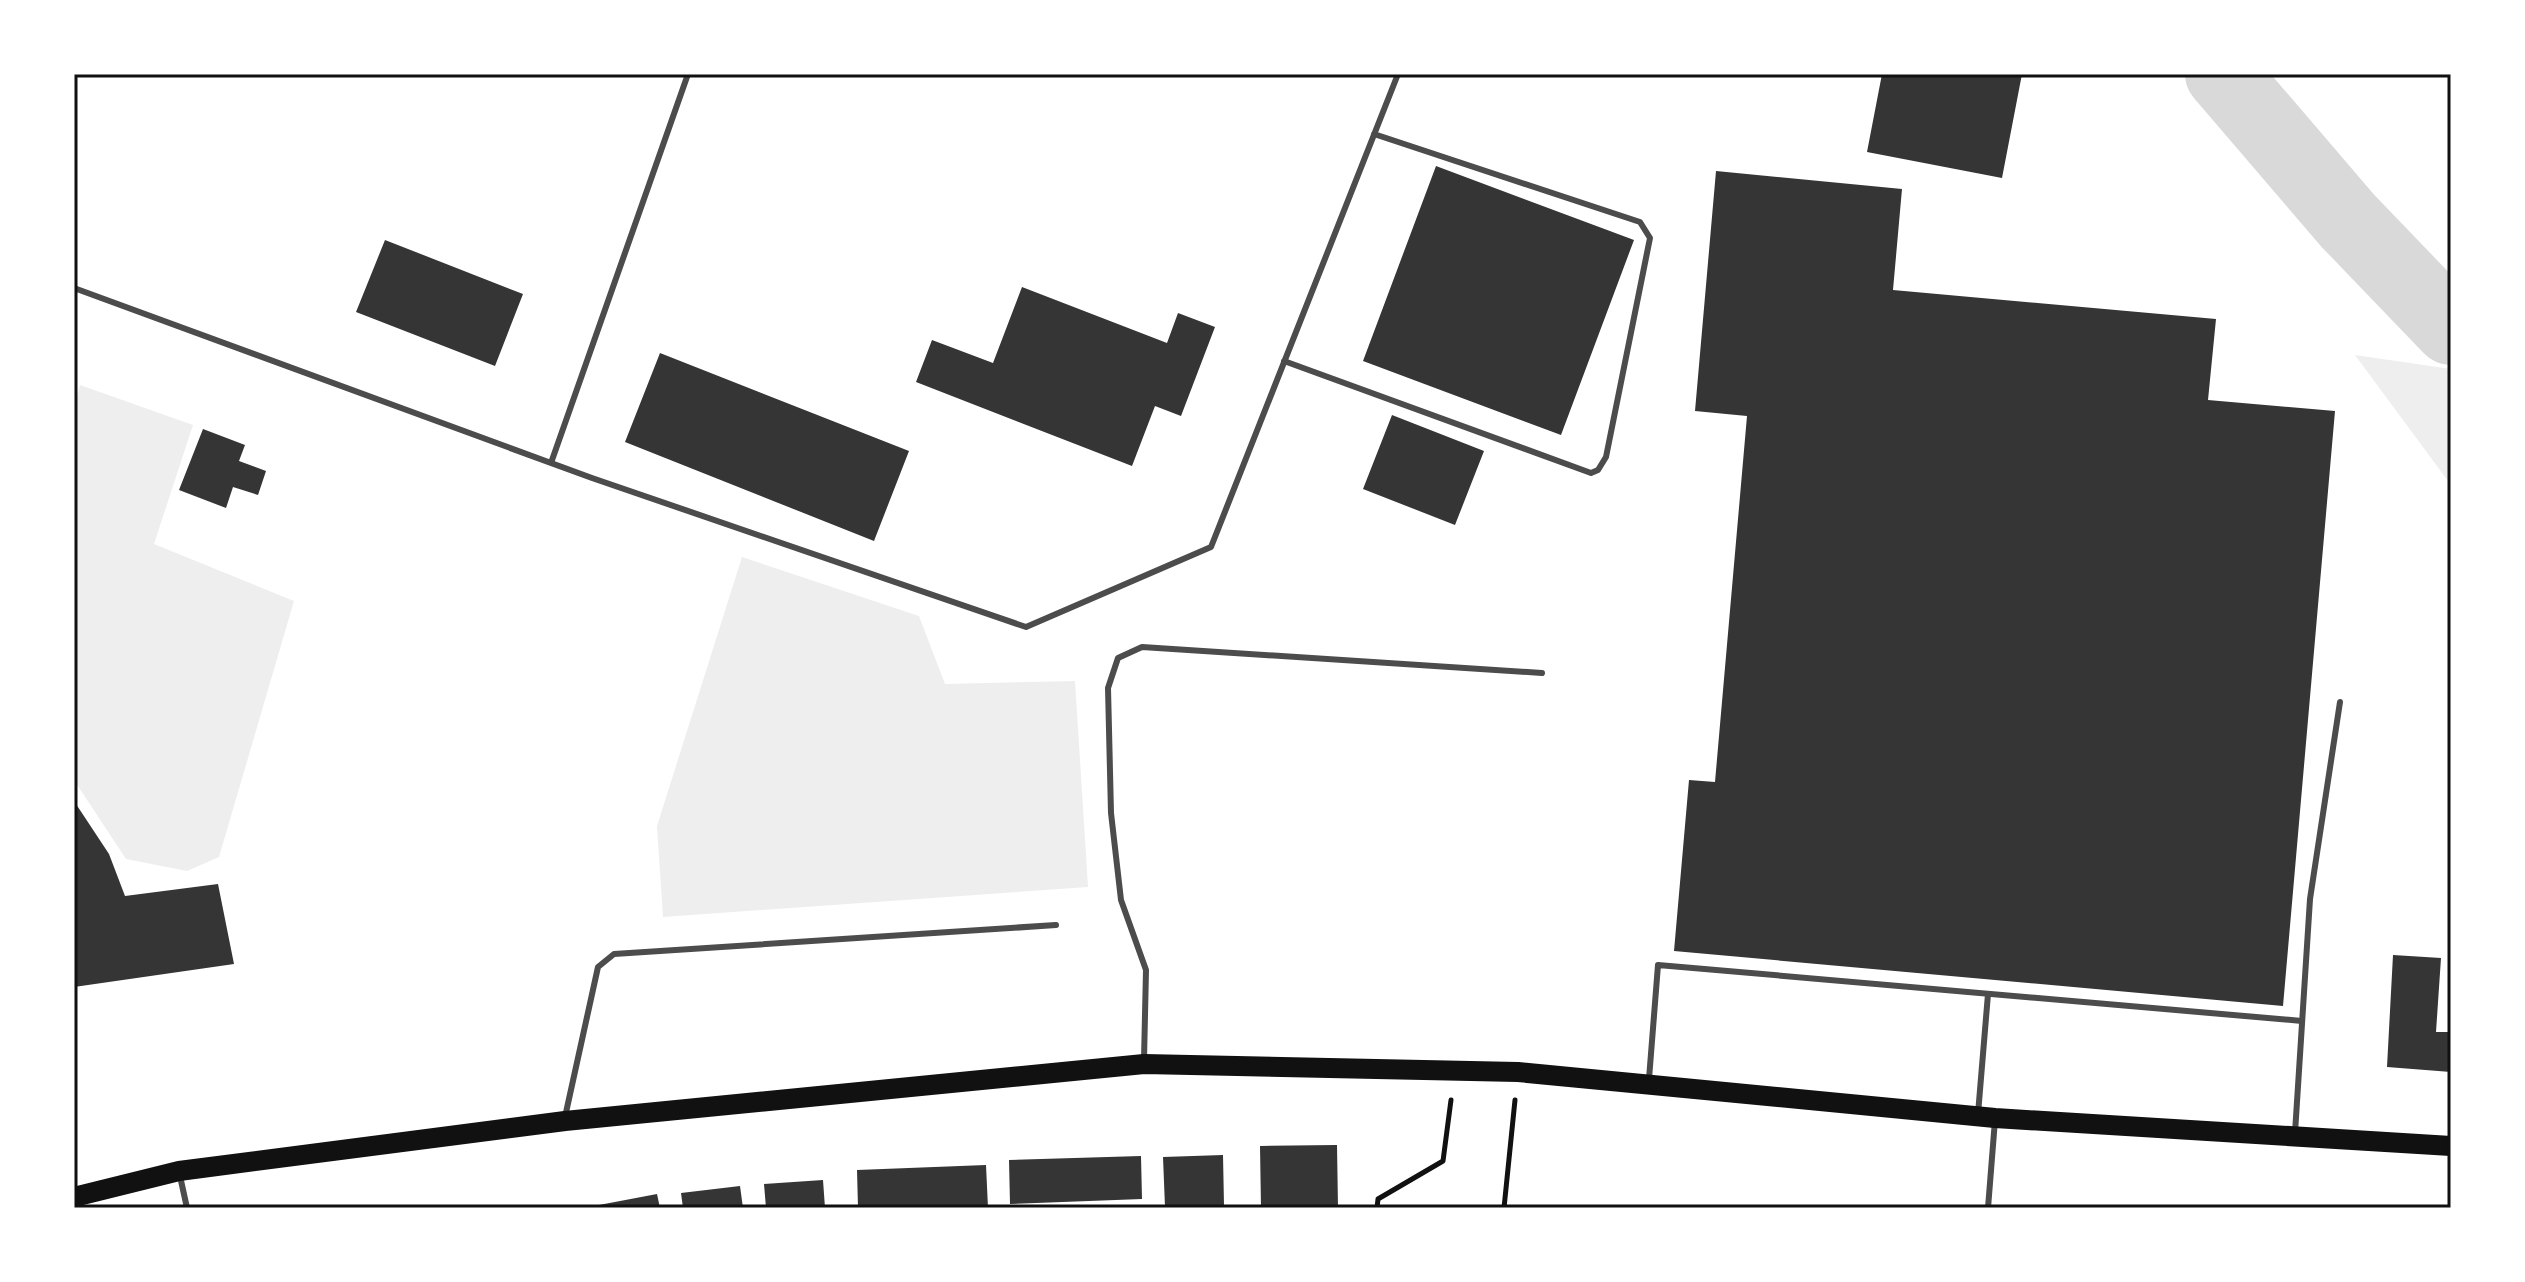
<svg xmlns="http://www.w3.org/2000/svg" width="2525" height="1282" font-family="Lato,sans-serif">
<style>
.green{fill:#eee}
.lines{fill:none;stroke-linecap:round;stroke-linejoin:round}
.river{stroke:#d9d9d9;stroke-width:74}
.building{fill:#353535}
.path{stroke:#111;stroke-width:5}
.service{stroke:#4c4c4c;stroke-width:6}
.primary{stroke:#111;stroke-width:20}
.neatline{fill:none;stroke:#111;stroke-width:3}
</style>
<rect width="100%" height="100%" fill="#fff"/>
<path class="green" d="M2355,355L2451,369V485Z
M80,385L193,425L154,544L294,601L219,857L187,871L126,859L74,780V408Z
M742,557L919,616L945,684L1075,681L1088,887L663,917L657,826Z"/>
<g class="lines">
<path class="river" d="M2222,74L2348,221L2451,328"/>
</g>
<path class="building" d="M1882,74H2022L2002,178L1867,152Z
M1436,166L1634,240L1561,435L1363,361Z
M1716,171L1902,189L1893,290L2216,319L2208,400L2335,411L2283,1006L1674,951L1689,780L1715,782L1747,416L1695,411Z
M385,240L523,294L495,366L356,312Z
M1022,287L1167,343L1178,313L1215,327L1181,416L1155,406L1132,466L916,382L932,340L993,363Z
M660,353L909,451L874,541L625,442Z
M1392,415L1484,451L1455,525L1363,489Z
M203,429L245,445L239,461L266,471L258,495L233,487L226,508L179,490Z
M74,801L109,854L125,896L218,884L234,964L74,987Z
M2393,955L2441,958L2436,1032H2451V1072L2387,1067Z
M1337,1145L1338,1208H1261L1260,1146Z
M1223,1155L1224,1205L1165,1207L1163,1157Z
M1141,1156L1142,1199L1010,1204L1009,1160Z
M986,1165L988,1208H858L857,1170Z
M823,1180L825,1208H766L764,1184Z
M740,1186L743,1208H683L681,1193Z
M657,1194L660,1208H600L599,1205Z"/>
<g class="lines">
<path class="path" d="M1377,1208L1378,1199L1443,1161L1451,1100
M1504,1208L1515,1100"/>
<path class="service" d="M74,288L592,478L1026,627L1211,547L1398,74
M1284,361L1591,473L1598,470L1606,457L1650,238L1640,222L1374,134
M551,463L688,74
M1144,1060L1146,970L1121,900L1111,813L1108,688L1118,658L1142,647L1542,673
M1649,1079L1658,965L2302,1021
M1978,1114L1988,994
M565,1117L598,967L614,954L1056,925
M2295,1133L2310,899L2340,702
M180,1176L187,1208
M1988,1208L1995,1120"/>
<path class="primary" d="M74,1197L179,1171L565,1121L1144,1064L1518,1072L1995,1118L2451,1146"/>
</g>
<rect width="2525" height="1282" fill="none" stroke="#ffffff" stroke-width="152"/>
<rect x="76" y="76" width="2373" height="1130" class="neatline"/>
</svg>
